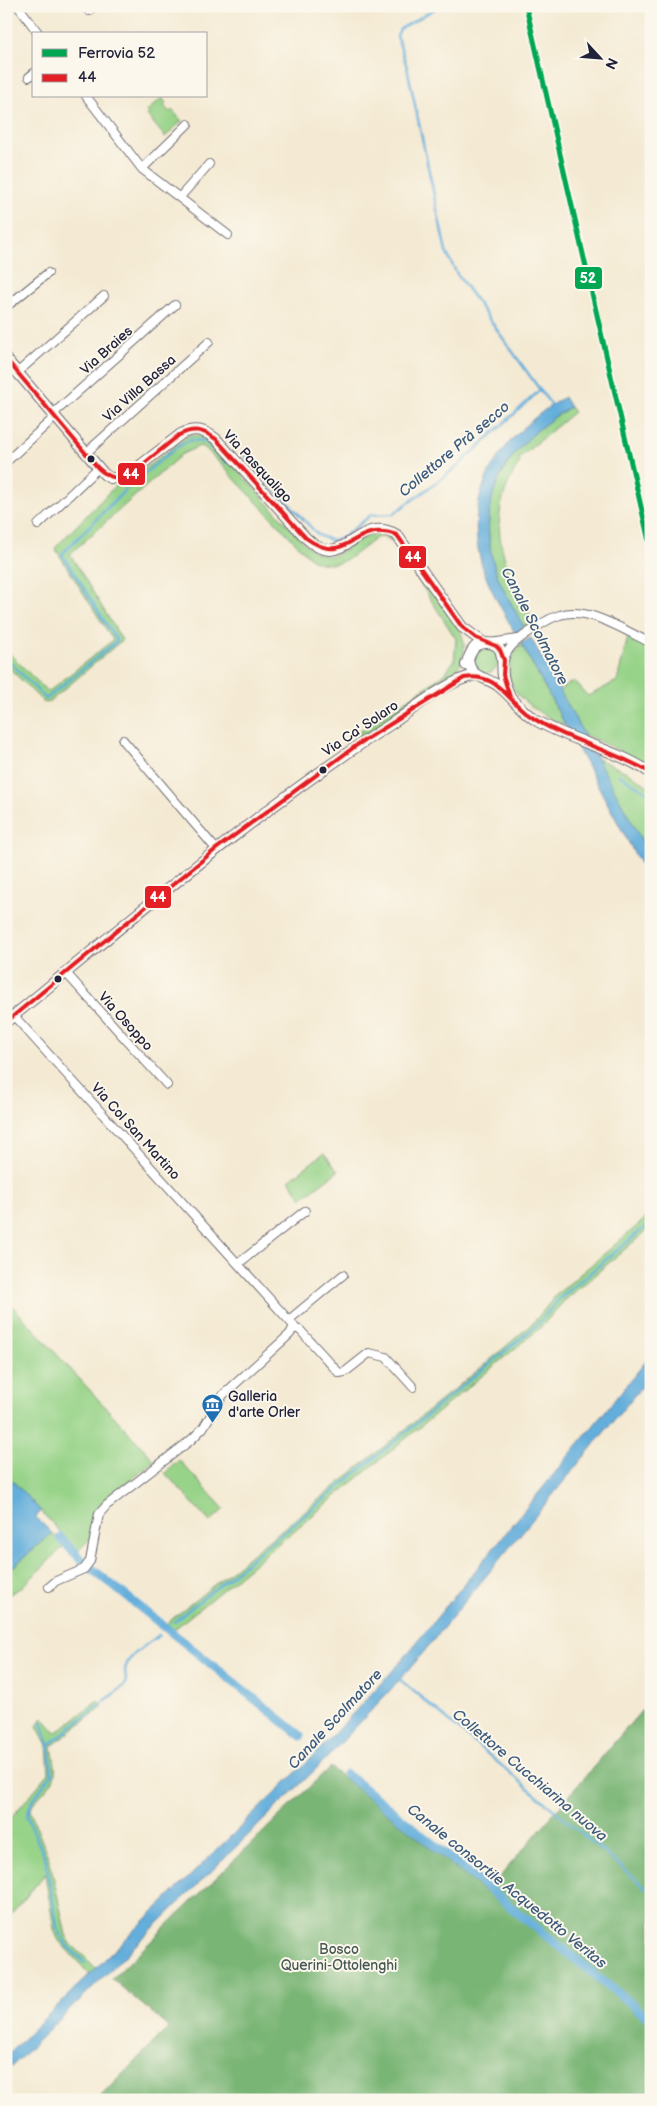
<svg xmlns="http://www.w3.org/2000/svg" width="657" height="2106" font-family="'Balsamiq Sans',sans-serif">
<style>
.green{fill:#97d388;stroke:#5c7a62}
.forest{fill:#79b574;stroke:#4e6c58}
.water{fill:#63aedb;stroke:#42688b}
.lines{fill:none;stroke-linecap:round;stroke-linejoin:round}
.stream{stroke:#63aedb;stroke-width:2.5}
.canal{stroke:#63aedb;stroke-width:9}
.minor-casing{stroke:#6c6870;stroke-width:10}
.tertiary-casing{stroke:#6c6870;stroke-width:12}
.minor{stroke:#fff;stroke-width:8}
.tertiary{stroke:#fff;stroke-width:10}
.bus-1-casing{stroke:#fbf7ec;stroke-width:8}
.bus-1{stroke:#e31e24;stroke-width:4}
.rail-1-casing{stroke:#fbf7ec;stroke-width:9}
.rail-1{stroke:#00a651;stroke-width:5}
.bus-dot{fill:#22223b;stroke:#fbf7ec;stroke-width:2}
.labels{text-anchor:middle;stroke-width:4;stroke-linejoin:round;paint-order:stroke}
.street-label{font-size:14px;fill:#22223b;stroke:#fbf7ec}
.poi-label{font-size:14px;fill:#22223b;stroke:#fbf7ec;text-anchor:start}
.park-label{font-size:14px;fill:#455752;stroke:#fbf7ec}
.water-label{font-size:15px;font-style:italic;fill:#3c5a7b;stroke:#fbf7ec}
.line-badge{stroke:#fbf7ec;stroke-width:2}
.badge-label{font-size:14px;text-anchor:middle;font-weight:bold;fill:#fff}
</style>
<rect width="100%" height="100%" fill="#fbf7ec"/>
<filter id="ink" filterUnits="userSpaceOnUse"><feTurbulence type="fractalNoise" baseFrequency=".02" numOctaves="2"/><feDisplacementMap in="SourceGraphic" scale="10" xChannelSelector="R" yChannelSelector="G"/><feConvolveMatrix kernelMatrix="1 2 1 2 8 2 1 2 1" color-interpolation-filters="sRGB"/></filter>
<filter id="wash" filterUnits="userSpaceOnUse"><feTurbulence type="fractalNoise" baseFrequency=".0096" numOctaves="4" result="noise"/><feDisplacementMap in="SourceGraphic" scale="20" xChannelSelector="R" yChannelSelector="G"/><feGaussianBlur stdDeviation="1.12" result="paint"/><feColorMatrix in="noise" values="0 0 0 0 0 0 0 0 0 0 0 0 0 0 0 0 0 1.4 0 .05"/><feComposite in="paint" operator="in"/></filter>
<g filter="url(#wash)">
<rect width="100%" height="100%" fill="#f4ead3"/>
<path class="green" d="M162,98L166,103L164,106L170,112L172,110L182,121L165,137L147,115L149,113L147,111Z
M570,407L574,412L519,458L520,462C481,522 504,566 534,622L524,627C514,607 500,587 494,565C474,493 511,443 570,407Z
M189,435L202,436L213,443L306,545C336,570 341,546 368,536C377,532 386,536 394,539L461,632C467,647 465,661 453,674L361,738L358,733L442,676L454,661L456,639L395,544C388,539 384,536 376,538C354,554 339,573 311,559L206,449L200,446L182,454L70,554L122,640L48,703L43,702L6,665V650L48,692L113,640L55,548L116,485L127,482Z
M628,637L643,643L651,651V765L583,734L559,690L574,681L588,696L617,681Z
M521,643L566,726C541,714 505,697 509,665C510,660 509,655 513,651H518Z
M474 661a12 12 0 1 1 24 0a12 12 0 1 1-24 0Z
M596,758L629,773L651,788V857Z
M324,1153L338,1171L302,1198L289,1180Z
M651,1214V1227L564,1301L540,1328L177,1627L174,1630L166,1624L488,1362L534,1322L557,1294Z
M6,1299L155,1461L100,1504L92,1514L91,1538L78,1551L6,1474Z
M179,1460L224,1509L210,1522L165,1473Z
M52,1533L63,1547L21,1588L6,1596V1573Z
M98,1701L103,1706L52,1746C53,1755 56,1765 55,1774C52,1789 35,1796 30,1811L50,1862L66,1935L71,1944L96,1968L90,1975L59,1941L54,1929L45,1874L6,1921V1824L49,1773L47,1745L37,1726L43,1718L56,1733Z"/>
<path class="forest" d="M642,1710L651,1718V2100H211L207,2097L205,2100H97L169,2027L112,1979L330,1767L486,1893Z"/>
<path class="water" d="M564,397L570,407C511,443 474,493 494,565C500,587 514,607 524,627L515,633C504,613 492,593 484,572C458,494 501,436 564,397Z
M531,638L651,857V884L521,643Z
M651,1355V1374L638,1391L408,1671L325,1760L6,2072V2056L317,1752L399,1664Z
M6,1474L41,1511L36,1517L52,1533L6,1573Z"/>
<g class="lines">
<path class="stream" d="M440,6L400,29L397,36L407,67L446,252L457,274L540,390
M242,452L263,476
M268,481L318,535L330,540L342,538L371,515L393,514L429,488L458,466L540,390L552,406
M6,658L46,699L117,641L62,554L130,485L176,448L190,440L205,441L227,463
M619,775L651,794
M174,1622L537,1325L560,1298L651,1222
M398,1678L651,1892
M42,1722L49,1745L52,1774L32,1801L27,1816L46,1861L57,1927L67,1946L85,1963
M49,1745L125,1685C128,1678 123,1672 126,1666C131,1653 150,1643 159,1635"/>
<path class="canal" d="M60,1538L83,1561
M91,1568L301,1736
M346,1774L651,2020"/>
</g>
</g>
<g filter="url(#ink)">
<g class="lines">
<defs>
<path id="minor" d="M18,6L39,34
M85,6L89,11
M29,77L34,73
M86,96L142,169L228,235
M142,169L188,124
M180,197L209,164
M6,307L48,273
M18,372L104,296
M54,413L175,305
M86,453L209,342
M6,462L56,416
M38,525L98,468
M490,643L518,639
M504,660C508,646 518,640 529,632C539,626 548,618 560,615C589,606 625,631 651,643
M123,740L216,849
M66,973L167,1085
M14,1016L294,1326L290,1334L223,1395L203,1428L191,1440L107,1505L99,1514L90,1561L84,1569L56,1581L49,1587
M239,1263L305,1211
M290,1319L343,1275
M293,1328L300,1330L339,1373L345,1372L369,1353L386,1357L413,1387"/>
<path id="tertiary" d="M6,359L104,474L110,478H124L181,434C195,427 204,430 216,439L306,538C344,575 356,512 397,535L462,627L484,643
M468,659C470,678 484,676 497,685C512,696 522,713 539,722C575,742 617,750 651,773
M466,665C470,655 472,644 485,643C507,642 501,663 503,676C504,682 506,688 509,694
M6,1022C132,919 254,812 391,724C415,708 448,680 476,675"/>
</defs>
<use href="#minor" class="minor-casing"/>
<use href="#tertiary" class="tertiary-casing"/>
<use href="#minor" class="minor"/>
<use href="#tertiary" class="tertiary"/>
<defs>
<path id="bus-1" d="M6,359L98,468C108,477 117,481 130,475L179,435C194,427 203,430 216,439L306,538C349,569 351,519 397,535L462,627L476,638L496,646L500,650L504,660L503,675L510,697
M6,1022L216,849L357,745L464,678C499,672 507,702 533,718C570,742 614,750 651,773"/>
</defs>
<use href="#bus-1" class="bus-1-casing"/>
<use href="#bus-1" class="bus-1"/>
<defs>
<path id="rail-1" d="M526,6L651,550"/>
</defs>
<use href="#rail-1" class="rail-1-casing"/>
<use href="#rail-1" class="rail-1"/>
</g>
</g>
<defs>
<symbol id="museum-pin" viewBox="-11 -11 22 30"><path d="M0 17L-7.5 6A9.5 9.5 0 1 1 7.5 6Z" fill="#1f6fb2" stroke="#fbf7ec"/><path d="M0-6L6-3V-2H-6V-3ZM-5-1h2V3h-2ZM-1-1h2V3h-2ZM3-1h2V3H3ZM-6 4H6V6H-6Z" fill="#fff"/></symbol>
</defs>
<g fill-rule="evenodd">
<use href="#museum-pin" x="200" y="1392" width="25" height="34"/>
</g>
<g class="bus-dot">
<circle cx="91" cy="459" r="4.5"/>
<circle cx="323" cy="770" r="4.5"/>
<circle cx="58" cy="979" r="4.5"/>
</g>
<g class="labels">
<g class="street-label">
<text transform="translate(106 350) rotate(-42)" y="5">Via Braies</text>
<text transform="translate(139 388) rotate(-42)" y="5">Via Villa Bassa</text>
<text transform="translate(258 466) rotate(47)" y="5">Via Pasqualigo</text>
<text transform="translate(360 728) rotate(-34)" y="5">Via Ca' Solaro</text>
<text transform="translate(126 1021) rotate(48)" y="5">Via Osoppo</text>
<text transform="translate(136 1131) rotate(48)" y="5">Via Col San Martino</text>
</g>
<g class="poi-label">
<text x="228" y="1401">Galleria<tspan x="228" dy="16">d'arte Orler</tspan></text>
</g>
<g class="park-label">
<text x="339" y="1954">Bosco<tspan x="339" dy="16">Querini-Ottolenghi</tspan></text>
</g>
<g class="water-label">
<text transform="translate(454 449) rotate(-40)" y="5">Collettore Prà secco</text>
<text transform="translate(535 626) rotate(63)" y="5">Canale Scolmatore</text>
<text transform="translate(335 1719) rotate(-47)" y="5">Canale Scolmatore</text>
<text transform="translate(530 1775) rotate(40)" y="5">Collettore Cucchiarina nuova</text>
<text transform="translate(507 1886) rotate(39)" y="5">Canale consortile Acquedotto Veritas</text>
</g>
</g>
<g class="line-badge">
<rect x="574" y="266" width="29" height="24" rx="5" fill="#00a651"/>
<rect x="117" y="462" width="29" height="24" rx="5" fill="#e31e24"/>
<rect x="398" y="545" width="29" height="24" rx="5" fill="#e31e24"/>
<rect x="144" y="885" width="28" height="24" rx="5" fill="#e31e24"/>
</g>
<g class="badge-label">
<text x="588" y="283">52</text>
<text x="131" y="479">44</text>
<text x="413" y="562">44</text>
<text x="158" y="902">44</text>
</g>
<rect width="657" height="2106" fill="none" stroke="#fbf7ec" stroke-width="25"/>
<rect x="32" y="32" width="175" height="65" fill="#fbf7ec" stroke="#a4a2a5"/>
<rect x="42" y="49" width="25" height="8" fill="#00a651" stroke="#a4a2a5"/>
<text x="78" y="58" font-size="15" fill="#22223b">Ferrovia 52</text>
<rect x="42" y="74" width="25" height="8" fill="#e31e24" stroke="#a4a2a5"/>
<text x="78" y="82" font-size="15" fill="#22223b">44</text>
<g transform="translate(600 58) rotate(116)" stroke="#fbf7ec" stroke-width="4" paint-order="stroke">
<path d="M0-4L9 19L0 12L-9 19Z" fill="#22223b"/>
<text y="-8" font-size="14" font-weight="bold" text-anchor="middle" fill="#22223b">N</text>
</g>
</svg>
